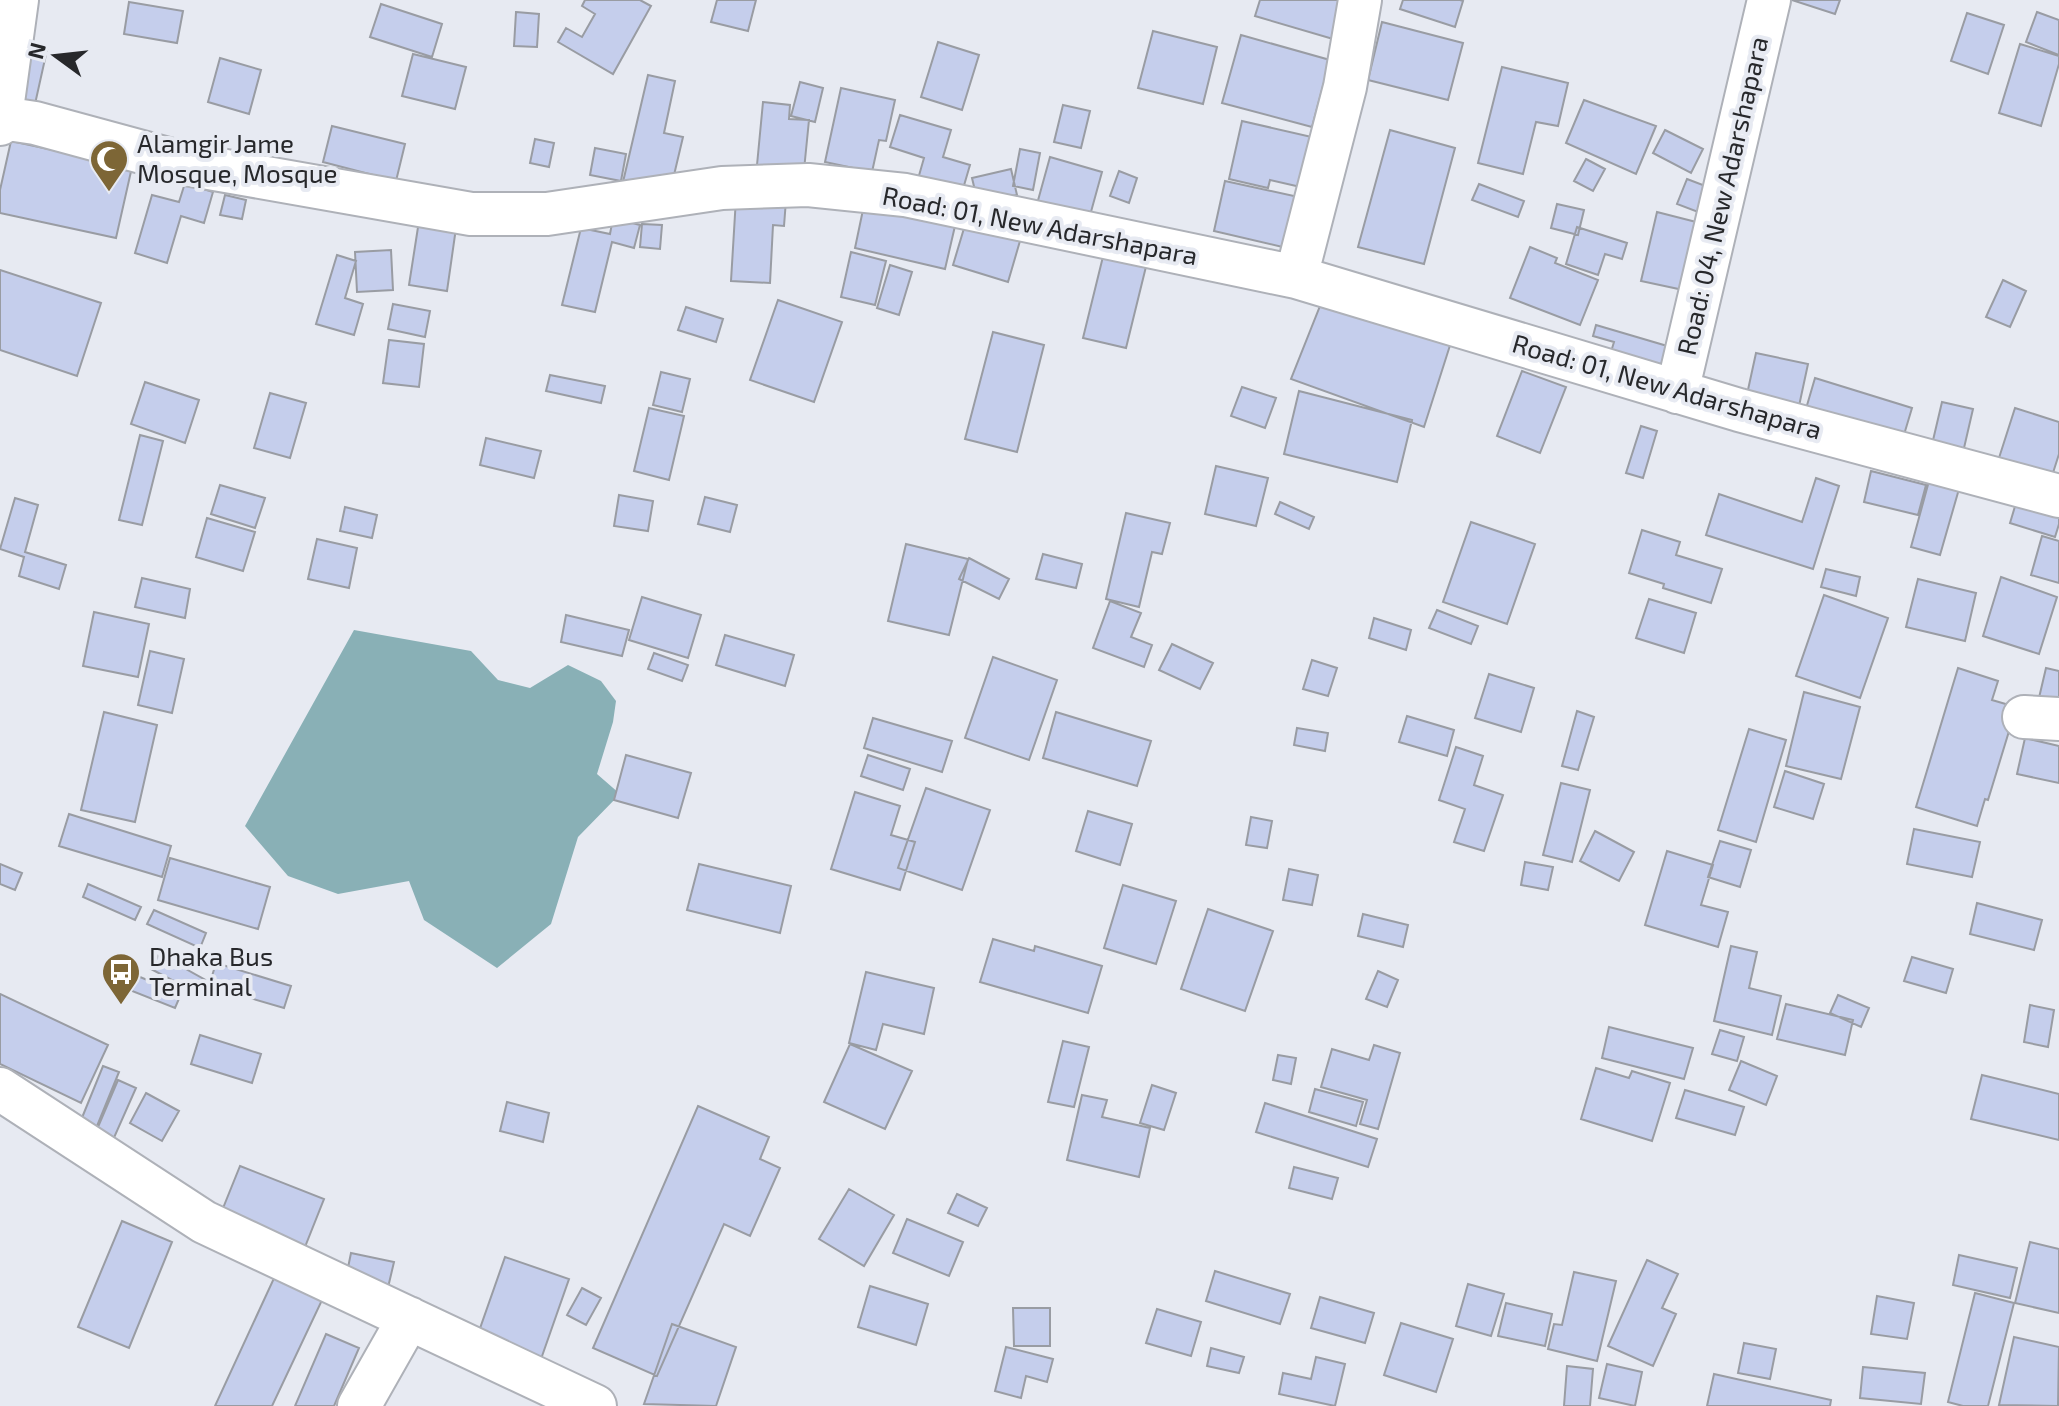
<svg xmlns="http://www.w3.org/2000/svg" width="2059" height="1406" font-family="'Exo 2',sans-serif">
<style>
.water{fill:#89b0b6}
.building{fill:#c5ceec;stroke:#999ca3;stroke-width:2}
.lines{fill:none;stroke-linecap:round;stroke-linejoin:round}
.minor-casing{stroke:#aeb1b8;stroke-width:46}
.minor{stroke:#fff;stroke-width:42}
.labels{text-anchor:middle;stroke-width:8;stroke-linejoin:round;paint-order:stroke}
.poi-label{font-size:26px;fill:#27282b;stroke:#e7eaf2;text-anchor:start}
.street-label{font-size:26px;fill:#27282b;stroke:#e7eaf2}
</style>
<rect width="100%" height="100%" fill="#e7eaf2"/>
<path class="water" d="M354,630L471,651L498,680L530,688L568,665L601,681L616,701L613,722L597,774L620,794L578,837L551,924L497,968L424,920L409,881L338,894L288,876L245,826Z"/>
<path class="building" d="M585,0H640L651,6L613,74L558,42L566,28L582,37L595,14L582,6Z
M717,0H756L748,31L711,22Z
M1260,0H1345L1333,39L1255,16Z
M1403,0H1460L1463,1L1455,27L1400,9Z
M1792,0H1840L1835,14Z
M129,2L183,11L177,43L124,34Z
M381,4L442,24L432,57L370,37Z
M516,12L539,14L537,47L514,46Z
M2037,12L2059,20V55L2026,42Z
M1967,13L2004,25L1988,74L1951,61Z
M1382,22L1463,43L1448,100L1368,80Z
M1153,31L1217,47L1203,104L1138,88Z
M1241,35L1330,60L1312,127L1222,103Z
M0,38L47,50L35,104L0,96Z
M938,42L979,55L962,110L921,97Z
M2020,44L2059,56V64L2041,126L1999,113Z
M413,54L466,67L455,109L402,96Z
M220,58L261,70L249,114L208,102Z
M1502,67L1568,83L1558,126L1536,122L1523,174L1478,163Z
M648,75L675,81L664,133L683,137L670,192L623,182Z
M800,82L823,88L815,122L791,116Z
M841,88L895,100L886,141L879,140L872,172L825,162Z
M1584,100L1656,126L1636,174L1566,143Z
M763,102L790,105L789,119L809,120L804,170L757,165Z
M1063,105L1090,111L1081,148L1054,142Z
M900,115L951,130L943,157L970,165L960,199L916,186L924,158L890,147Z
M1242,121L1316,138L1305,188L1270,180L1268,188L1229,179Z
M332,126L405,144L396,181L323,162Z
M1390,130L1455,148L1424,264L1358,247Z
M1665,130L1703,149L1691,173L1653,153Z
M535,139L554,143L549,167L530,163Z
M11,141L132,167L116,238L0,213V190Z
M595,148L626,154L621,181L590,175Z
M1020,149L1040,153L1033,190L1013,186Z
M1050,157L1102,172L1089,219L1037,204Z
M1586,159L1605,169L1593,191L1574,181Z
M1011,169L1017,195L978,203L972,178Z
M1119,171L1137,178L1129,203L1110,196Z
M1687,179L1716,190L1706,215L1677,204Z
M1225,181L1303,198L1291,249L1214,231Z
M185,183L213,192L204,223L181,216L167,263L135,253L152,195L179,202Z
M1479,184L1524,201L1518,217L1472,200Z
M225,195L246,200L242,219L220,215Z
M736,198L786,200L784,226L773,225L770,283L731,281Z
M1557,204L1584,210L1578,235L1551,228Z
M864,205L955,226L945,269L855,248Z
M421,208L458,214L447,291L409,285Z
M1657,212L1704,224L1688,291L1641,281Z
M613,218L640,225L634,248L612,242L595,312L562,305L581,228L610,234Z
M642,224L662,225L660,249L640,247Z
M1111,224L1154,234L1126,348L1083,338Z
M965,225L1020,241L1008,282L953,265Z
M1577,227L1627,243L1622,259L1605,254L1598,275L1566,264Z
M1530,247L1557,258L1555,263L1598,280L1580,325L1510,298Z
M391,250L393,290L357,292L355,252Z
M851,252L886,261L875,305L841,297Z
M337,255L356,261L345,298L363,304L354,335L316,324Z
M890,265L912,272L899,315L877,308Z
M0,270L101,303L77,376L0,350Z
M2003,280L2026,291L2010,327L1986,317Z
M1324,296L1453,336L1424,427L1291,379Z
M778,300L842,322L814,402L750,380Z
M393,304L430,311L425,337L388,329Z
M686,307L723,319L716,342L678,330Z
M1596,325L1674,348L1662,392L1604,375L1614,342L1593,336Z
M993,332L1044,345L1017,452L965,439Z
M389,340L424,344L419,387L383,383Z
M1756,353L1808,364L1793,434L1741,422Z
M1522,371L1566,387L1540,453L1497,436Z
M661,372L690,379L682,412L653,405Z
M550,375L605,386L601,403L546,391Z
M1815,378L1912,408L1900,448L1803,419Z
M145,382L199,400L185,443L131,424Z
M1242,387L1276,398L1265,428L1231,416Z
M1299,391L1412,420L1397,482L1284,454Z
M270,393L306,403L290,458L254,448Z
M1942,402L1973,409L1961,461L1930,453Z
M649,408L684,416L669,480L634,471Z
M2015,408L2059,422V454L2051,479L1998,461Z
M1641,426L1657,431L1643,478L1626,473Z
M140,435L163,441L142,525L119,520Z
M486,438L541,451L534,478L480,465Z
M1216,466L1268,478L1256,526L1205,514Z
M1871,471L1926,485L1918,515L1864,502Z
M1816,478L1839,486L1813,569L1706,535L1719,494L1802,522Z
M1929,481L1959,489L1940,555L1911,547Z
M220,485L265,498L255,528L211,514Z
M2019,493L2059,505V524L2055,537L2010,523Z
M619,495L653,501L648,531L614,526Z
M705,497L737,505L730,532L698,524Z
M15,498L38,505L25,552L66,565L59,589L19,576L24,557L0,549Z
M1280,502L1314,517L1309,529L1275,514Z
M345,507L377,515L372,538L340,531Z
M1126,513L1170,523L1162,554L1152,552L1139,607L1106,599Z
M207,518L255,532L243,571L196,557Z
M1471,522L1535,544L1507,624L1443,602Z
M1642,530L1680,542L1676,555L1722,569L1711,603L1663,588L1664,584L1629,573Z
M2042,536L2059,541V583L2031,575Z
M317,539L357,548L349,588L308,579Z
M906,544L968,559L949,635L888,621Z
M1043,554L1082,564L1076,588L1036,579Z
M969,558L1009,579L999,599L959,579Z
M1826,569L1860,577L1856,596L1821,587Z
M2001,577L2057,597L2039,654L1983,636Z
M142,578L190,589L185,618L135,607Z
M1918,579L1976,593L1965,641L1906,627Z
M1824,595L1888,618L1860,698L1796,676Z
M642,597L701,615L688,658L629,640Z
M1649,599L1696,613L1684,653L1636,638Z
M1110,601L1141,613L1131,637L1152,645L1144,667L1093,648Z
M1437,610L1478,626L1471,644L1429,628Z
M94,612L149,624L138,677L83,666Z
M566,615L629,630L622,656L561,642Z
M1374,618L1411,630L1406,650L1369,638Z
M725,635L794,655L785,686L716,665Z
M1172,644L1213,663L1200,689L1159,670Z
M150,651L184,659L172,713L138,705Z
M654,653L688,665L682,681L648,669Z
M993,657L1057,680L1029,760L965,738Z
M1312,660L1337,668L1328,696L1303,689Z
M1958,668L1998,681L1992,700L2023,709L2010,728L1988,800L1985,799L1977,826L1916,807Z
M2046,668L2059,671V739L2031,732Z
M1489,674L1534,688L1521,732L1475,718Z
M1804,692L1860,707L1841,779L1786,766Z
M1577,711L1594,717L1578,770L1562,766Z
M104,712L157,725L135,822L81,810Z
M1056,712L1151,741L1137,786L1043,758Z
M1407,716L1454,730L1447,756L1399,742Z
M873,718L952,741L942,772L864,748Z
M1297,728L1328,733L1325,751L1294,745Z
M1749,729L1786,740L1756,842L1718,830Z
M2025,738L2059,746V783L2017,774Z
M1456,747L1483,756L1474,785L1503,795L1484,851L1454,842L1465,809L1439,800Z
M626,755L691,773L678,818L614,800Z
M868,755L910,769L903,790L861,776Z
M1785,771L1824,784L1813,819L1774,807Z
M1561,783L1590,790L1572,862L1543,855Z
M926,788L990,810L962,890L898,868Z
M855,792L900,806L891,835L915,842L900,890L831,869Z
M1088,811L1132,824L1120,865L1076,851Z
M69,814L171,846L162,877L59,846Z
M1251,817L1272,821L1267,848L1246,845Z
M1914,829L1980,842L1972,877L1907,864Z
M1595,831L1634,852L1619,881L1580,861Z
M1720,841L1751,850L1740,887L1708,877Z
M1667,851L1713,865L1701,905L1728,912L1718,947L1645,925Z
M170,858L270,887L258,929L158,900Z
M1525,862L1553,867L1548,890L1521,885Z
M0,864L22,873L15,890L0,884Z
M699,864L791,886L780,933L687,910Z
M1289,869L1318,875L1312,905L1283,900Z
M88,884L141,907L135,920L83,897Z
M1123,885L1176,901L1156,964L1104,948Z
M1977,903L2042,920L2034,950L1970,934Z
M1208,909L1273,931L1245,1011L1181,989Z
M154,910L206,933L200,948L147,924Z
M1363,914L1408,925L1403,947L1358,936Z
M993,939L1034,951L1035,946L1102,966L1088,1013L980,982Z
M1731,946L1757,952L1749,988L1781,996L1772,1035L1714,1021Z
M159,954L209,982L202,996L151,969Z
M1912,957L1953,969L1946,993L1904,981Z
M216,963L291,986L284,1008L209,986Z
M1378,971L1398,980L1387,1007L1366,999Z
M128,972L181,994L175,1008L122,987Z
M866,972L934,988L924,1034L883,1024L876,1050L849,1043Z
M0,994L108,1045L81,1103L0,1064Z
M1838,995L1869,1008L1861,1027L1830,1013Z
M1786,1004L1853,1020L1845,1055L1777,1039Z
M2030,1005L2054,1010L2048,1047L2024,1042Z
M1609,1027L1693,1048L1684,1079L1602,1058Z
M1720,1030L1744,1037L1737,1061L1712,1054Z
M200,1035L261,1054L252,1083L191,1064Z
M1063,1041L1089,1047L1074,1107L1048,1102Z
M850,1044L912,1071L885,1129L824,1102Z
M1374,1045L1400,1053L1378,1129L1360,1124L1367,1100L1321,1087L1332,1049L1369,1060Z
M1278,1055L1296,1058L1291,1084L1273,1080Z
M1741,1061L1777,1076L1766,1105L1729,1090Z
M103,1066L119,1072L93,1136L77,1130Z
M1596,1068L1629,1078L1632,1071L1670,1083L1652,1141L1581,1119Z
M1982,1075L2059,1094V1140L1971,1119Z
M118,1080L136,1088L109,1149L92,1141Z
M1152,1085L1176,1093L1164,1130L1140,1123Z
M1315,1089L1363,1102L1356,1126L1309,1112Z
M1685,1090L1744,1107L1735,1135L1676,1118Z
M146,1093L179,1111L162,1141L130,1123Z
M1082,1095L1107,1100L1102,1117L1150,1128L1139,1177L1067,1160Z
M507,1102L549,1113L543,1142L500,1131Z
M1265,1103L1377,1139L1368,1167L1256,1132Z
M698,1106L769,1137L760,1159L780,1168L750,1236L724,1224L657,1376L593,1348Z
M240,1166L324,1199L295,1272L211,1238Z
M1294,1167L1338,1178L1332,1199L1289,1188Z
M849,1189L894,1215L864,1266L819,1239Z
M957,1194L987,1208L978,1226L948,1213Z
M907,1219L963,1242L949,1276L893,1253Z
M122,1221L172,1242L129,1348L78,1327Z
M2030,1242L2059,1249V1313L2015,1303Z
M351,1253L394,1262L386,1296L344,1287Z
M1959,1255L2017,1268L2010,1298L1953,1285Z
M505,1257L569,1279L541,1359L477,1337Z
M1647,1260L1678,1274L1662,1308L1676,1314L1653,1366L1608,1346Z
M1215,1271L1290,1294L1280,1324L1206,1301Z
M1574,1272L1616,1281L1597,1361L1548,1349L1554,1324L1562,1325Z
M275,1276L323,1298L272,1406H215Z
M1468,1284L1504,1294L1491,1336L1456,1326Z
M870,1286L928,1304L916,1345L858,1327Z
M582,1288L601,1298L586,1325L567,1315Z
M1975,1293L2014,1303L1988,1406H1963L1948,1402Z
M1877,1296L1914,1303L1907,1339L1871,1334Z
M1320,1297L1374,1313L1365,1343L1311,1328Z
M1506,1303L1552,1314L1545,1346L1498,1336Z
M1013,1308H1050V1346H1014Z
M1157,1309L1201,1322L1191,1356L1146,1343Z
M1401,1323L1453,1339L1436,1392L1384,1375Z
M672,1324L736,1347L716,1406L644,1404Z
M326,1334L359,1348L334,1406H295Z
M2014,1337L2059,1347L2058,1406L1999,1405Z
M1744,1343L1776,1349L1770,1379L1738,1373Z
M1006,1347L1053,1359L1047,1382L1026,1376L1021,1398L995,1391Z
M1211,1348L1244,1357L1239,1373L1207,1366Z
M1316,1357L1345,1364L1335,1406L1279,1394L1283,1373L1311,1379Z
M1607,1364L1642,1372L1635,1406L1599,1398Z
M1567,1366L1593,1369L1590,1406H1564Z
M1863,1367L1925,1373L1921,1404L1860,1398Z
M1714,1374L1831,1400L1830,1406H1707Z"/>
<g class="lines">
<defs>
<path id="minor" d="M2,118L35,123L186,164L471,214H547L722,188L808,185L905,195L1296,277L1739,410L2059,496
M0,124L17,0
M1296,277L1345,87L1360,0
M1677,392L1769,0
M2024,717L2059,719
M0,1089L204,1222L595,1406
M359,1406L409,1318"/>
</defs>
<use href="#minor" class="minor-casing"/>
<use href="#minor" class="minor"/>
</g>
<defs>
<symbol id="mosque-pin" viewBox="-11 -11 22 30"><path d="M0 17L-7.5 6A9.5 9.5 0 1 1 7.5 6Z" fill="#7d6636" stroke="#e7eaf2"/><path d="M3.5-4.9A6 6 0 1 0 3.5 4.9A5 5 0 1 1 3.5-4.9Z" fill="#fff"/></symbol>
<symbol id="bus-pin" viewBox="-11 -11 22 30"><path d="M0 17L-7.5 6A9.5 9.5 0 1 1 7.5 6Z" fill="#7d6636" stroke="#e7eaf2"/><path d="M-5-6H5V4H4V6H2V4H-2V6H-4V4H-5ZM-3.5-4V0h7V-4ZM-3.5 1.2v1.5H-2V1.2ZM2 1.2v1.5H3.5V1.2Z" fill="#fff"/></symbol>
</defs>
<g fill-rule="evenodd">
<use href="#mosque-pin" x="87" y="137" width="44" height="60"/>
<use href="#bus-pin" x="99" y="950" width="44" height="60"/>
</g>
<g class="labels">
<g class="poi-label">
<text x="137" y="153">Alamgir Jame<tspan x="137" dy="30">Mosque, Mosque</tspan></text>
<text x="149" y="966">Dhaka Bus<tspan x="149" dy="30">Terminal</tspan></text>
</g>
<g class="street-label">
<text transform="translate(1723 196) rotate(-77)" y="9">Road: 04, New Adarshapara</text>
<text transform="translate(1040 226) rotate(11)" y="9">Road: 01, New Adarshapara</text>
<text transform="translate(1667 387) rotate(16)" y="9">Road: 01, New Adarshapara</text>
</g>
</g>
<g transform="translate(56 56) rotate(285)" stroke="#e7eaf2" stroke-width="6" paint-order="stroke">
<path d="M0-6L14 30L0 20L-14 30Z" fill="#27282b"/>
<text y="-12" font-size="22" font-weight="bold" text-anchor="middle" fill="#27282b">N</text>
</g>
</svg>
